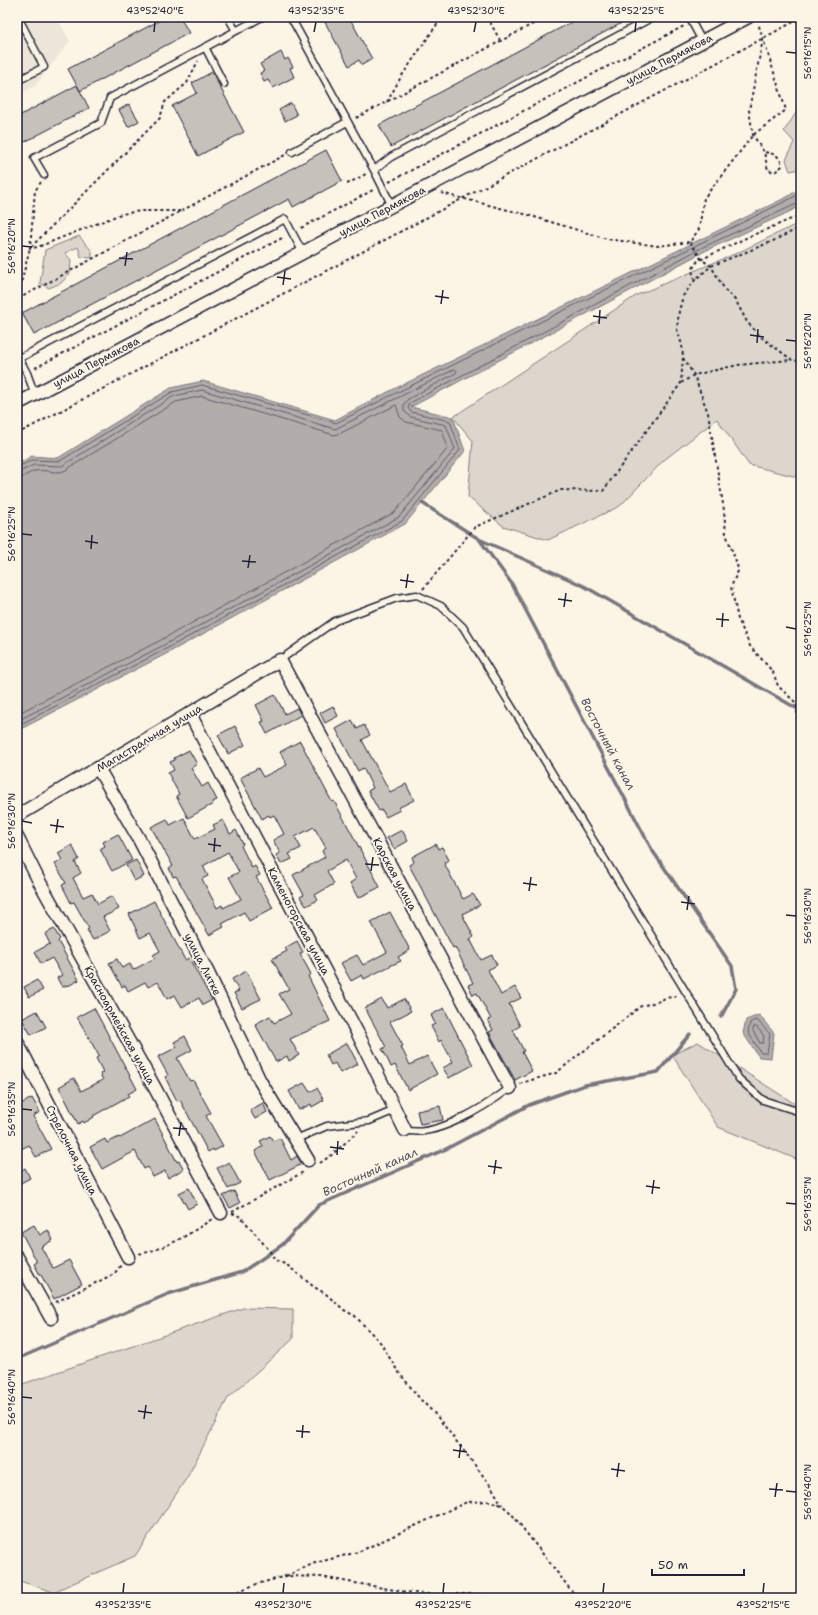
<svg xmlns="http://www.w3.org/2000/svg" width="818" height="1615" font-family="'Shantell Sans',sans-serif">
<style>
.built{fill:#ece5d8}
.green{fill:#dcd6cc;stroke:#7f7c84}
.water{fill:#b2adab;stroke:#78757e}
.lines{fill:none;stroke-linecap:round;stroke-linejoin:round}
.shore{stroke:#5c5a68;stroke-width:1}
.stream{stroke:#78757e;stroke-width:3.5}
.building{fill:#c6c1bb;stroke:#22223b;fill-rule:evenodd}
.service-casing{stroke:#22223b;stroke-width:9}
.minor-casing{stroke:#22223b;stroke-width:15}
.path{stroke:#22223b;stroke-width:2;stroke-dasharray:3 3;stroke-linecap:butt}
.service{stroke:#fcf5e5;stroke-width:6}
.minor{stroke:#fcf5e5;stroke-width:12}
.ticks{fill:none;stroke:#22223b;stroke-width:1.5}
.labels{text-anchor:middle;stroke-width:4;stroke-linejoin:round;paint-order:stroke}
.street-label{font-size:11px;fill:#22223b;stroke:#fcf5e5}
.water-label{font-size:12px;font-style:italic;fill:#545362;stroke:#fcf5e5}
.neatline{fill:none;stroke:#22223b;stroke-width:1.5}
.ticks-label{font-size:10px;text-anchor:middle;fill:#22223b}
</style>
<rect width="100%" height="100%" fill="#fcf5e5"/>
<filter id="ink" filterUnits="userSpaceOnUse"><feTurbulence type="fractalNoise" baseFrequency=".025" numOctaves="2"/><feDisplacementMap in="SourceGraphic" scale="8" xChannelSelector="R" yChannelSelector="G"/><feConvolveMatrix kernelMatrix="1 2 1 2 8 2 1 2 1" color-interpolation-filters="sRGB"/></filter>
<g filter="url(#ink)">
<path class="built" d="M17,17H56L70,41L35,86L17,95Z"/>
<path class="green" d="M801,109V169L790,171L786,160L794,142L784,131L798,110Z
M801,222V478L749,465L717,419L664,460L620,506L548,540L503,526L468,497L473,441L453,417L637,295L737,253Z
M79,236L92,251V258L81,257L78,247L65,253L71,260L70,274L61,283L49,288L40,283L45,250Z
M698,1042L795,1104L801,1105V1161L718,1127L672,1055Z
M243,1308L293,1309V1339L228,1398L188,1476L135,1556L53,1592L17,1580V1386Z"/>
<path class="water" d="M801,188V205L789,212L705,251L411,407L453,417L465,451L405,524L166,654L17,731V464L32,456L58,458L171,388L203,381L335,420L390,391L787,197Z
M759,1015L774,1033L771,1058L759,1057L743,1033L746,1020Z"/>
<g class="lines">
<path class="shore" d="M17,467L33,460L60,461L172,392L202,385L336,423L392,395L788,200L801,193
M17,472L21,471L34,465L62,466L174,396L202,390L335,429L455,369L457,371L456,373L408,399L404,404V411L411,417L446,425L455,449L399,517L162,646L17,721
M17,478C24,478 28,473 35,471C45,469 54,474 64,471L176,402L202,396L334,435L341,433L396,405L400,417L406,422L442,430L448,448L395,512L159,641L17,714
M17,726L164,650L402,521L460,450L450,421L411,412L408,408L410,403L703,247L801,202
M756,1020L758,1021L770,1034L767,1053H761L748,1032L750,1023Z
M754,1027H757L764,1036L763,1043H760L753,1031Z"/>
<path class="stream" d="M422,503L479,539L512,584L652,850L732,966L736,989L721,1017
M481,540L584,586L796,708L801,709
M17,1359L168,1294L242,1272L282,1245L319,1205L446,1149L529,1105L585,1085L658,1072L690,1034"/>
</g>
<path class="building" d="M166,17H180L189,33L80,91L68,69Z
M322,17H349L372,59L362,65L359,60L349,66Z
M581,17H633L391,147L379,125Z
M281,52L285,60L288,58L293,67L290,68L294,77L273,88L268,80L264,82L260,73L264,71L260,64Z
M212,72L244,132L198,156L172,106L197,93L192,83Z
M77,85L89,108L17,146V117Z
M291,103L297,115L285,121L279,110Z
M129,104L139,121L128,127L119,110Z
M326,150L342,181L293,207L289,199L34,335L22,313Z
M275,695L285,714L297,708L301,715L267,734L261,722L264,721L256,705Z
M333,706L338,716L325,723L320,713Z
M352,720L357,729L364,725L370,735L362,740L390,792L406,784L414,800L398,808L400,810L386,817L382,810L379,811L368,791L373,788L363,768L358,771L336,729Z
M235,726L245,745L228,754L218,735Z
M300,741L332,802L334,801L352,834L380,887L358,898L350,883L356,879L346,860L327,871L334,884L315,895L318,900L306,906L300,897L304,895L293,875L325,857L322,851L326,848L314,827L295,837L301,848L289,854L292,859L281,864L276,855L280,853L273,840L284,834L274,815L270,817L269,815L262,819L240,778L258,768L263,777L287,765L280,752Z
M189,750L197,764L191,768L202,787L208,783L217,800L212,802L213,804L188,818L176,796L179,794L168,773L174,770L170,762L175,760L174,758Z
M184,818L195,839L215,829L213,825L223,820L230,834L236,830L243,844L241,846L252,868L255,866L260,875L256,877L273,908L249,921L244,912L222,924L224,927L209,935L176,876L173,877L169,868L173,866L151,827L167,819L170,825ZM228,852L239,872L229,877L241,899L223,908L222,905L217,908L202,879L208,876L203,866Z
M402,830L408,841L394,849L387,838Z
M118,834L132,860L112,871L100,849L105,846L103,842Z
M436,844L438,849L442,847L449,860L444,863L463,899L473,894L480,905L462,914L474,937L470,939L481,960L492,955L497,965L488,970L501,995L515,987L521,998L509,1004L520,1026L513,1030L524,1051L522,1052L532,1071L515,1080L489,1032L493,1030L488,1020L491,1019L477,993L473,995L468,985L473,983L455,947L453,948L409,865L414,862L412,857Z
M72,845L79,859L75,862L81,873L73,878L83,897L92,893L98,904L112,896L119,909L103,917L110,931L93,940L87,930L89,929L74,902L71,903L62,885L66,883L55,864L62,860L58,853Z
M136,860L144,876L134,881L126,865Z
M154,901L185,960L189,958L212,1000L203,1005L199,998L182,1007L175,995L167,999L158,982L148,987L145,982L128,991L125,985L122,987L109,963L117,959L122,968L130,964L133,970L155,958L153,955L160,951L150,933L140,938L129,914Z
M390,912L410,950L398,957L401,961L392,965L364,979L362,975L351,981L341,963L357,955L363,965L387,952L371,922Z
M54,929L60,939L58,941L79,980L68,986L67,985L62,987L57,978L62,975L52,958L41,964L35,952L50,944L45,934Z
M297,941L303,952L300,954L311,974L308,976L330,1021L290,1039L299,1055L289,1061L287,1056L276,1062L255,1024L270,1016L274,1023L291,1014L279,994L289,989L272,959L287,951L285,948Z
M246,971L261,999L242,1008L234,993L239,991L232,979Z
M37,980L43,990L29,997L24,987Z
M382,999L387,1008L404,999L411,1011L390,1022L403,1046L401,1047L410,1065L427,1056L437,1074L408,1090L395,1065L391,1067L386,1056L382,1049L386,1047L365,1008Z
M94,1008L137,1089L128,1094L129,1096L93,1116L94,1117L84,1123L83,1121L78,1124L59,1087L74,1078L81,1091L103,1080L100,1074L103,1072L96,1058L99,1056L77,1017Z
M444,1008L473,1065L449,1078L443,1068L453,1062L441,1040L439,1042L431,1026L435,1024L431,1015Z
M37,1011L46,1027L31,1035L22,1019Z
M185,1036L192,1050L177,1058L190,1081L193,1080L211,1113L206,1116L223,1146L214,1151L213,1149L208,1152L180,1100L177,1101L165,1077L168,1075L158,1057L177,1047L174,1042Z
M347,1043L358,1064L340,1073L335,1063L331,1065L326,1055Z
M304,1083L310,1092L317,1088L324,1100L312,1107L311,1104L299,1110L289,1091Z
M32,1098L40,1112L33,1116L51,1149L36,1157L29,1145L17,1151V1106Z
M263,1103L267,1112L255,1119L250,1110Z
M440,1106L443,1120L420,1124L417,1111Z
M155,1119L177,1162L179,1161L184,1169L168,1178L165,1171L153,1177L148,1167L144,1169L135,1151L102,1169L90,1147L105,1139L107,1143L119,1137L120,1138Z
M270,1136L273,1141L280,1138L291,1160L297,1156L302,1164L270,1180L255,1151L263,1146L260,1141Z
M229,1162L240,1183L228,1189L217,1168Z
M25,1168L30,1178L17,1185V1173Z
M189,1188L197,1204L188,1209L179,1193Z
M234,1191L240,1203L230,1208L223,1196Z
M34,1225L40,1235L48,1230L53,1240L41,1247L53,1268L69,1260L82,1284L54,1299L41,1275H40L34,1264L37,1262L21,1232Z"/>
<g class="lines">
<defs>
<path id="service" d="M228,17L236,31
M289,17L294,23L374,170L392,206
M689,17L702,41
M205,47L224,84
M17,81L44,67L18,17
M292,152L347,122
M374,170L391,157L653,17
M44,175L34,158L101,123L110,98L262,17
M17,354L27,373L35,395
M20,358L285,219L303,253
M280,660L335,621L397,598L417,595L441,606L463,627L739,1079L763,1100L794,1110H801
M405,1130C435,1139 486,1106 510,1088
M296,1139L327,1126L369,1121L395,1110"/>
<path id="minor" d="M17,404L748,17
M190,714L357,1032L405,1130
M98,768L139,839L209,975L260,1081L308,1160
M17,816L280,660L510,1088
M17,837L39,881L156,1090L221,1213
M17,1042L128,1257
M17,1257L51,1318"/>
</defs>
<use href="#service" class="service-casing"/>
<use href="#minor" class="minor-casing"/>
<path class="path" d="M487,17L500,40
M763,39L749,110L753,135L764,152L768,170L775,172L782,166C780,155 775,154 764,152
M387,102L401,77L442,17
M356,118L546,17
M41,182L35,191L30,248L38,247L121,214L141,211H181
M389,182L684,26
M347,184L366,174
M441,193L528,215L607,239L658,246L690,242L699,229L704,198L753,135L786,110L758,23
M301,228L375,189
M690,242L701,259L711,266L725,290L736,301L747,322L761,337L792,360L798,361L801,363
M695,280C691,271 692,268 698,261L748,237L801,215
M17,299L30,248L160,118L165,102L187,83L198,61
M18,299L285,155
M683,358L694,375L708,413L724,510L726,534L737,564L738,571L731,587L738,619L750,646L773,672L778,686L795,702L797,706V718L801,728
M35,368L284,237
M681,383L694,375L738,365L790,360
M17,434L381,242L801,18
M423,589L475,527L561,490L603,491L681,383L683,357L682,345L677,329L679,311L683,296L695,280L711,266L771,242L801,227
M520,1084C532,1079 544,1077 556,1073L641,1006L660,1001L665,998L679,996
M320,1163L333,1154L358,1131
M232,1212L305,1171
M232,1213L241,1217L269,1250L275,1260L287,1265L314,1287L326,1294L344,1310L355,1316L380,1342L397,1370L420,1399L436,1415L491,1486L502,1505
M139,1254C168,1248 188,1235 212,1219
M56,1302L114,1274L121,1265
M286,1576L315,1563L358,1552L467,1502L490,1501L502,1505L511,1513L577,1598
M221,1598L257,1584L286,1576L321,1577L406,1592L424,1594H483L502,1598"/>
<use href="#service" class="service"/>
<use href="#minor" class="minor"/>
</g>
</g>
<path class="ticks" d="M154,32L155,22M314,32L316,22M474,32L476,22M635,32L636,22M786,52L796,53M22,246L32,247M119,258L133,259M125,266L127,252M277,277L291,279M283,285L285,271M435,296L449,298M441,304L443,290M593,316L607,318M599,324L600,310M750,335L764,337M786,340L796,341M757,343L758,329M22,534L32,535M85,541L98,543M91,549L92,535M242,561L256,562M248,568L250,555M400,580L414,582M406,588L408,574M558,599L572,601M564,607L566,593M716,619L729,620M722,627L723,613M786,627L796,629M22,821L32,823M50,825L64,827M56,833L58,819M208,844L221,846M214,852L215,838M365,864L379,865M371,871L373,857M523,883L537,885M529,891L531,877M681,902L695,904M687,910L689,896M786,915L796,916M22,1109L32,1110M173,1128L187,1129M179,1136L181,1122M330,1147L344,1149M337,1155L338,1141M488,1166L502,1168M494,1174L496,1160M646,1186L660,1188M652,1194L654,1180M786,1203L796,1204M22,1397L32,1398M138,1411L152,1413M144,1419L146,1405M296,1431L310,1432M302,1438L303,1425M453,1450L467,1452M459,1458L461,1444M611,1469L625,1471M617,1477L619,1463M769,1489L783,1490M786,1491L796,1492M775,1497L777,1483M123,1593L124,1583M283,1593L284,1583M443,1593L444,1583M603,1593L604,1583M763,1593L764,1583"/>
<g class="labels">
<g class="street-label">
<text transform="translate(669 59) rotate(-28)" y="4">улица Пермякова</text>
<text transform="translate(382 211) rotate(-28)" y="4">улица Пермякова</text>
<text transform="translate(96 362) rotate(-28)" y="4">улица Пермякова</text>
<text transform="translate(149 738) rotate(-31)" y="4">Магистральная улица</text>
<text transform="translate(395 874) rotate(62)" y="4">Карская улица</text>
<text transform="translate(299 921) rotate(62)" y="4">Каменогорская улица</text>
<text transform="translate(203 964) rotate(63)" y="4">улица Литке</text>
<text transform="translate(120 1025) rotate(61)" y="4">Красноармейская улица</text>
<text transform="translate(72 1150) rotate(63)" y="4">Стрелочная улица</text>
</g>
<g class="water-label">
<text transform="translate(608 744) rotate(62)" y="4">Восточный канал</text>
<text transform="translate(370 1172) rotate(-24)" y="4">Восточный канал</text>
</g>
</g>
<rect width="818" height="1615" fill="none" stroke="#fcf5e5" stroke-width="44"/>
<path d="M652 1569v6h92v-6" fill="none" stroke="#22223b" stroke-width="2"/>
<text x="658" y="1569" font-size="12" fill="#22223b" stroke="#fcf5e5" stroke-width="3" paint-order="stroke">50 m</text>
<rect x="22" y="22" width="774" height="1571" class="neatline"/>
<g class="ticks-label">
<text x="155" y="14">43°52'40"E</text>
<text x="316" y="14">43°52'35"E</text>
<text x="476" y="14">43°52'30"E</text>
<text x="636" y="14">43°52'25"E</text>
<text transform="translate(807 53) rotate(-90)" y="4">56°16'15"N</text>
<text transform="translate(11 246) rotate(-90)" y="4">56°16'20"N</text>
<text transform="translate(807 341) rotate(-90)" y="4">56°16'20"N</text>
<text transform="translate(11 534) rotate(-90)" y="4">56°16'25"N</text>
<text transform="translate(807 629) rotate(-90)" y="4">56°16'25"N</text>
<text transform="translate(11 821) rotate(-90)" y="4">56°16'30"N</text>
<text transform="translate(807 916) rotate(-90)" y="4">56°16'30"N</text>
<text transform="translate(11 1109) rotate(-90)" y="4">56°16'35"N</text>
<text transform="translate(807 1204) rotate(-90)" y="4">56°16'35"N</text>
<text transform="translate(11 1397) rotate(-90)" y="4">56°16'40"N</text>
<text transform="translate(807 1492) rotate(-90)" y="4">56°16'40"N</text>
<text x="123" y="1608">43°52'35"E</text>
<text x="283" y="1608">43°52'30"E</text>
<text x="443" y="1608">43°52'25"E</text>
<text x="603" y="1608">43°52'20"E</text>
<text x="763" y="1608">43°52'15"E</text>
</g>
</svg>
